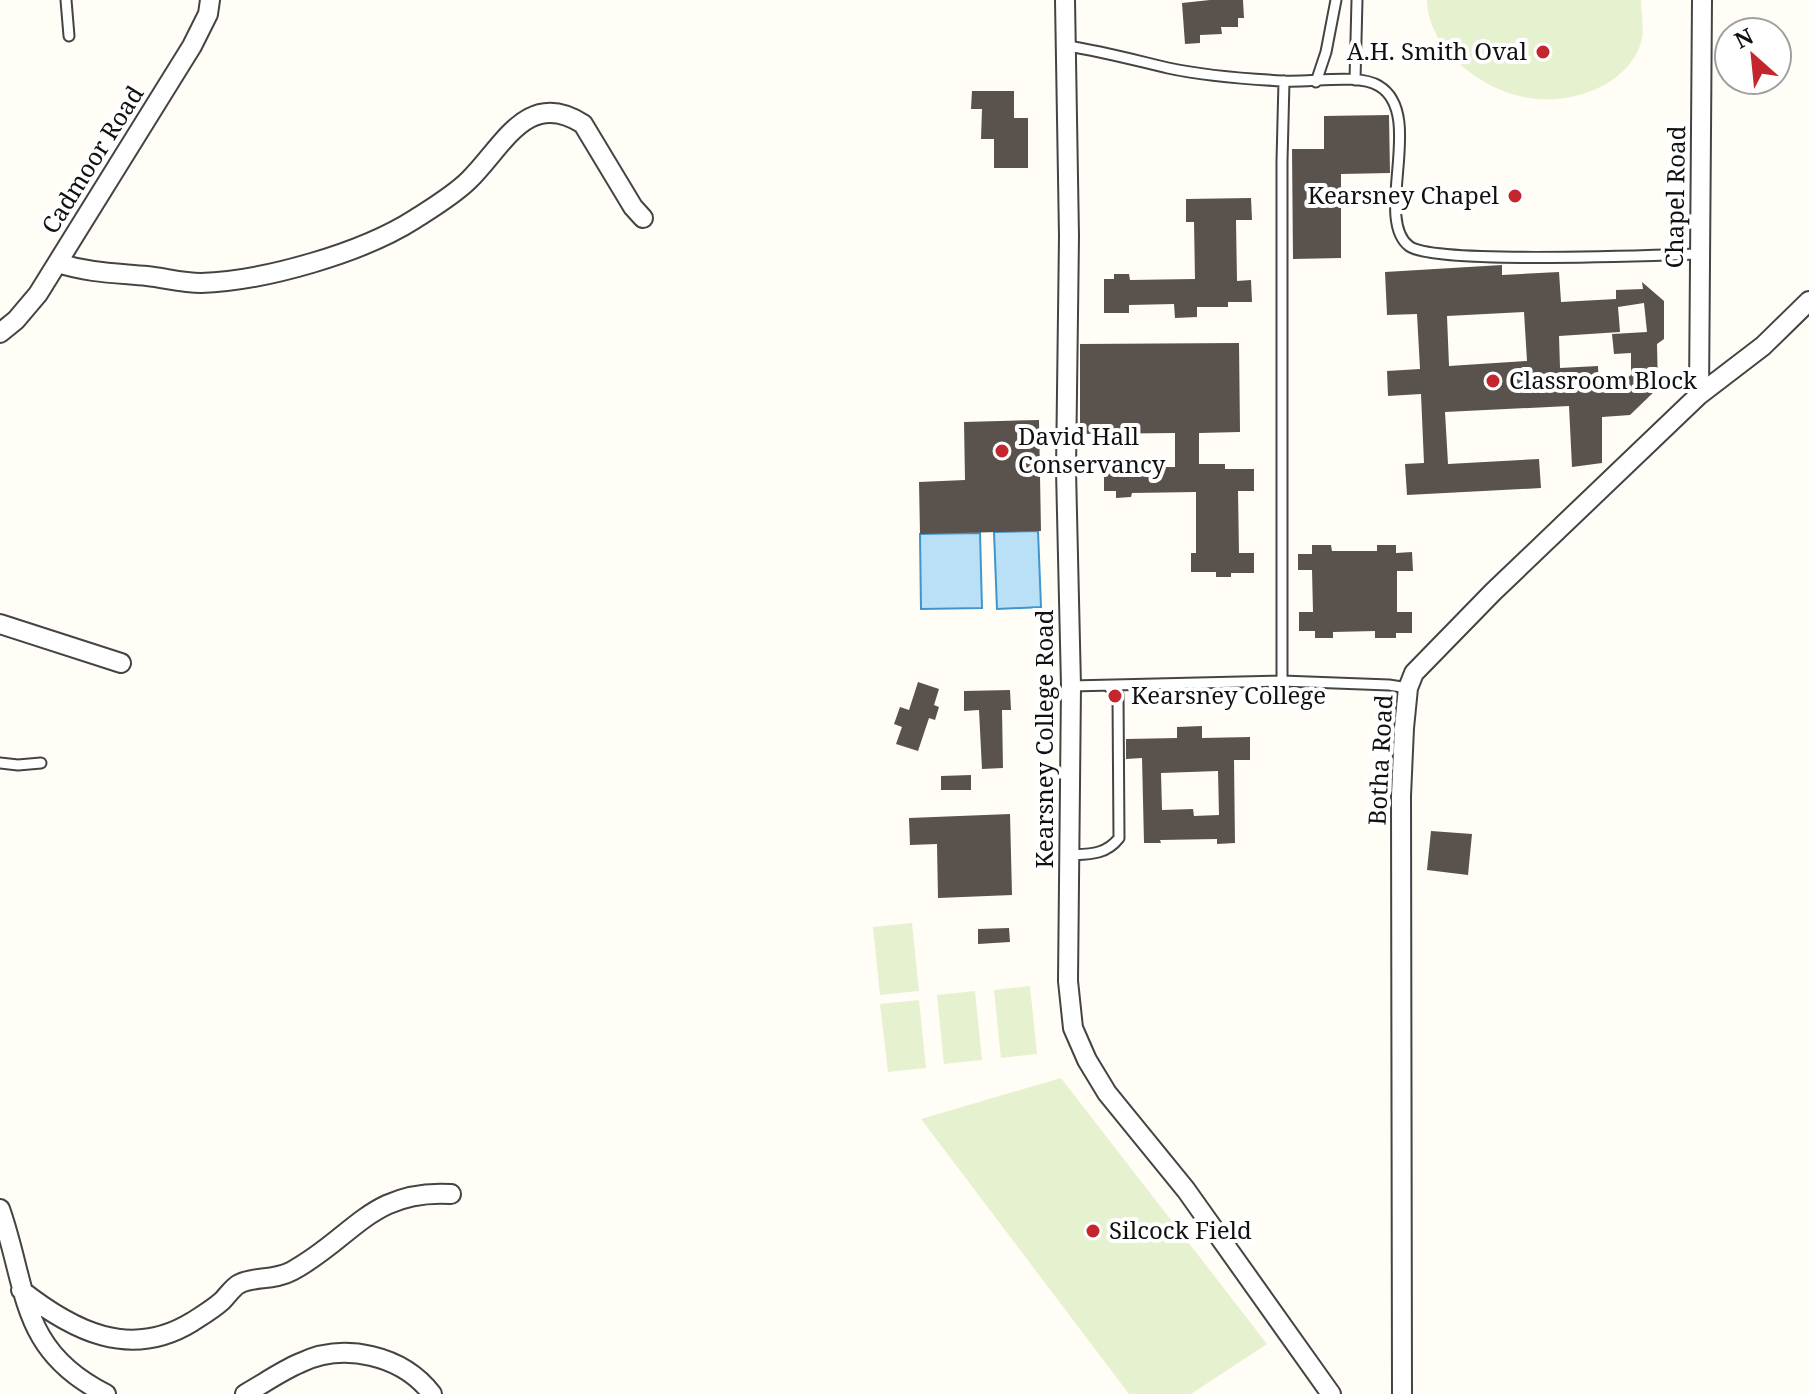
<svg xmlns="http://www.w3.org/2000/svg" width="1809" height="1394" font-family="'Noto Serif',serif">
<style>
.pitch{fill:#e6f2cf}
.water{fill:#b9e0f7;stroke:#3f96cf;stroke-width:2}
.building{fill:#5a524d;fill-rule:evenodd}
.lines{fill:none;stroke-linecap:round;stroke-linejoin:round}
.lane-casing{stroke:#444;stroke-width:13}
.street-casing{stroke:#444;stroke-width:22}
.lane{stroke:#fff;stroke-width:9}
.street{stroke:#fff;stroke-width:18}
.poi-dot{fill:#c4262e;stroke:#fff;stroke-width:3}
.labels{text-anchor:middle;stroke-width:8;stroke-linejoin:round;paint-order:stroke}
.poi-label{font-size:24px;fill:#111;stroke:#fff;text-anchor:start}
.street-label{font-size:24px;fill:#111;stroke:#fff}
</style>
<rect width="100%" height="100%" fill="#fffdf5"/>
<path class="pitch" d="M1427,0H1641C1641,13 1645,30 1641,43C1627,86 1571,105 1529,98C1483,91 1428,50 1427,0Z
M912,923L919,991L880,995L873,927Z
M1030,986L1037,1054L1001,1058L994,990Z
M975,991L982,1060L944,1064L937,995Z
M919,1000L926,1068L888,1072L880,1004Z
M1061,1078L1267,1344L1191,1394H1129L921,1119Z"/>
<path class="water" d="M1038,531L1041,607L997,609L994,532Z
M980,533L982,608L921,609L920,534Z"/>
<path class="building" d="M1210,0H1243L1244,18H1238V27H1221L1222,34L1200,35V43L1185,44L1182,3Z
M972,91H1014V118H1028V168H994V139H981L982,109H971Z
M1389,115L1390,173L1341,174V258L1293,259L1292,149H1324V116Z
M1251,198L1252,220H1236L1237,281L1251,280L1252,302H1228V307H1197V317L1175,318L1174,304L1129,305V313H1104V279H1114V274H1129L1130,280L1195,279L1194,222H1186V199Z
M1502,265V275L1559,272L1561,302L1616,299V290L1643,289L1642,282L1664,301V339L1657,344L1658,388L1630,415L1602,417V463L1572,467L1569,406L1445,412L1448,464L1539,459L1541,488L1407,495L1405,464L1424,463L1421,394L1388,396L1387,371L1420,369L1417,314L1387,315L1385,272ZM1644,303L1647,332L1612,334L1614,354L1631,353V375L1616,386L1599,387L1598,366L1560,368L1559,336L1620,332L1618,307ZM1524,312L1527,361L1449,366L1447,316Z
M1239,343L1240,432L1199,433V464H1225V469H1254V491H1238L1239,553H1254V573H1231V577H1216V572H1191V553H1196V492L1132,493L1131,497L1116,498V491H1104V460H1129V467H1175V433L1080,434V344Z
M1039,420L1041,531L920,534L919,482L965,480L964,422Z
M1312,545H1331L1332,551H1377V545H1396V553L1412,552L1413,571H1397V612H1412V633H1396V638H1375V631L1333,632V638H1315V631H1299V612H1313L1312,570H1298V554H1312Z
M918,682L939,689L934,705L939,707L935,720L929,718L918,751L896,744L902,727L894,724L900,707L909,710Z
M1010,690L1011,710H1002L1003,768L982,769L979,710L964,711V691Z
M1202,726V738L1250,737V760H1234L1235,843L1217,844V839L1160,840L1161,843H1144L1142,758L1126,759V739L1177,738V727ZM1218,771L1219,815L1194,816L1193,809L1162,810L1161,773Z
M971,775V790H941V776Z
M1010,814L1012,895L938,898L937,844L910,845L909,818Z
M1431,831L1472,834L1468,875L1427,870Z
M1009,928L1010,942L978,944V929Z"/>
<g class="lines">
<defs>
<path id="lane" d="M66,0L69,36
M1067,46C1101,51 1134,60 1168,68C1205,76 1246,79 1283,81C1309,83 1359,73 1379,86C1426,114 1373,218 1409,246C1433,265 1655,255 1699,254
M1355,80L1357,0
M1316,82L1326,52L1336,0
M1282,681V161L1284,81
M1071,686L1282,681L1389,685L1408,688
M0,763L18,765L41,763
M1070,855C1089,854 1106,855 1119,838L1118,695L1116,690L1109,687"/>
<path id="street" d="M1065,0L1069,236L1066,470L1071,686L1068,981L1073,1028L1087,1060L1107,1093L1186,1190L1331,1394
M58,263C89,273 115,273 147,276C165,278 183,283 201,283C264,281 362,253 415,219C432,208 454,195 469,180C503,147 527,88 583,124L633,207L643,218
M0,333L16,320L38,294L192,46L208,14L210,0
M1699,395L1702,0
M0,624L121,663
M0,1209C28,1288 18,1350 106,1394
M21,1290C73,1331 130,1360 192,1322C203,1315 213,1309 222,1301C228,1295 233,1287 239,1284C253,1276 274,1281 292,1271C353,1238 371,1189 451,1194
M245,1394C263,1384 281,1371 300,1363C344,1342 402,1355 432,1394
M1402,1394L1401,796L1404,728L1408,688L1414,673L1493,592L1699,395L1763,346L1809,301"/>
</defs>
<use href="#lane" class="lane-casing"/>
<use href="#street" class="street-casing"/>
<use href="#lane" class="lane"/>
<use href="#street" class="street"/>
</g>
<g class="poi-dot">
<circle cx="1543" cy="52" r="8"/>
<circle cx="1515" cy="196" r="8"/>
<circle cx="1493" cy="381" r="8"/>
<circle cx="1002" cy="451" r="8"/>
<circle cx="1115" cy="696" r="8"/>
<circle cx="1093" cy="1231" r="8"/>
</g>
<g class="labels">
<g class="poi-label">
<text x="1527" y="60" text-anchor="end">A.H. Smith Oval</text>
<text x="1499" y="204" text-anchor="end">Kearsney Chapel</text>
<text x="1509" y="389">Classroom Block</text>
<text x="1018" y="445">David Hall<tspan x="1018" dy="28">Conservancy</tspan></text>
<text x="1131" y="704">Kearsney College</text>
<text x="1109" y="1239">Silcock Field</text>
</g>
<g class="street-label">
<text transform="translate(93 160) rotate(-58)" y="8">Cadmoor Road</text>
<text transform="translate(1676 197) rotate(-89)" y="8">Chapel Road</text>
<text transform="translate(1045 739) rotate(-90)" y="8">Kearsney College Road</text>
<text transform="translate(1381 760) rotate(-87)" y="8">Botha Road</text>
</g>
</g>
<g transform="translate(1753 56) rotate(333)"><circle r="38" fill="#ffffff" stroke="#a0a0a0" stroke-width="2"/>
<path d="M0-6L14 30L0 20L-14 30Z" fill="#c4262e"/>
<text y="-12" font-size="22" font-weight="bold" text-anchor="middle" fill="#111111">N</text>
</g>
</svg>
